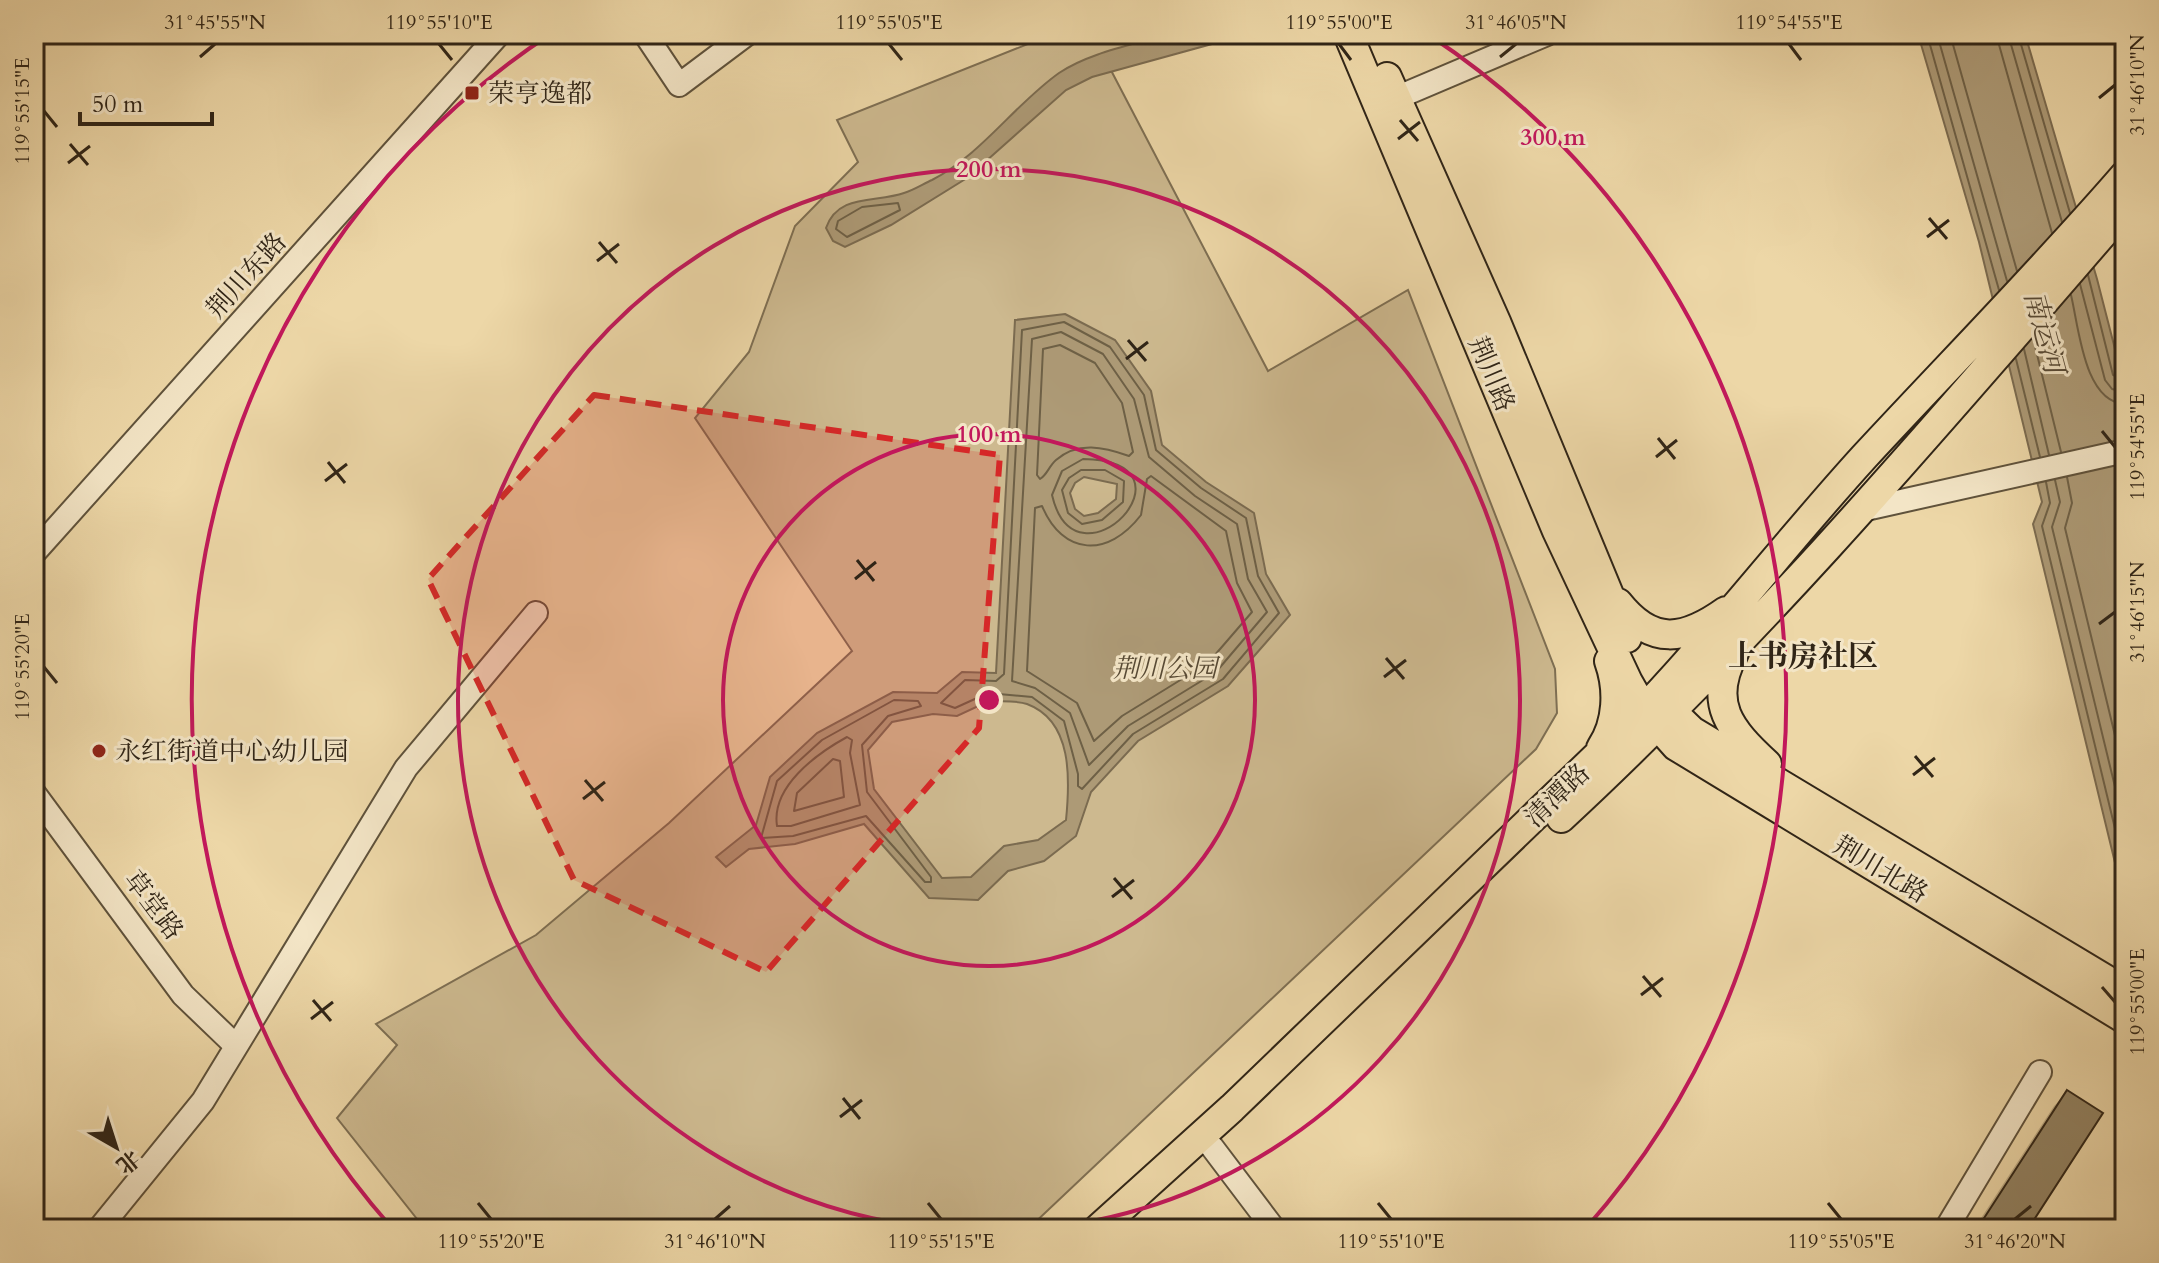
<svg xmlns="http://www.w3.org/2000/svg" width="2159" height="1263" font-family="Cardo,'Noto Serif SC',serif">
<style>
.green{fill:#cdb98f;stroke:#7e6f53;stroke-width:2}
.water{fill:#ad9a76;stroke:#7b6b50;stroke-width:2;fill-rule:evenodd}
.shadow{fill:#0003}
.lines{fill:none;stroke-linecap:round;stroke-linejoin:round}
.shore{stroke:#6e6046;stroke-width:2}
.building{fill:#928262;stroke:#302517;stroke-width:2}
.minor-casing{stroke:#5f523b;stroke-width:26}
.major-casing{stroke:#302517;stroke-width:32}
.minor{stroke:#f3e5c6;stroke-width:22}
.major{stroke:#edd7a7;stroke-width:28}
.marked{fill:#d62828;fill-opacity:0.2;stroke:#d62828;stroke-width:6;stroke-dasharray:16 10;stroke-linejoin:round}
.ticks{fill:none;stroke:#302517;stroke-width:3}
.ring{fill:none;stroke:#c2185b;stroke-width:4}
.poi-dot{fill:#8f2418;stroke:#f3e5c6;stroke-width:3}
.labels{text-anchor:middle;stroke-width:6;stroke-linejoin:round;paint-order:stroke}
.poi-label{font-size:26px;fill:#302517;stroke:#f3e5c6;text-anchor:start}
.street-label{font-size:26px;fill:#302517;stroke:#f3e5c6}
.park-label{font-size:26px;font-style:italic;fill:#574a35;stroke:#f3e5c6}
.water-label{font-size:28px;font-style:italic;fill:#564834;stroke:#f3e5c6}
.quarter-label{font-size:30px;font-weight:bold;fill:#302517;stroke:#f3e5c6}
.centre{fill:#c2185b;stroke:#f3e5c6;stroke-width:4}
.ring-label{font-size:24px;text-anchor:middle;font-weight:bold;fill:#c2185b;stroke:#f3e5c6;stroke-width:6;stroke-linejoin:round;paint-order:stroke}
.neatline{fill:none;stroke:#302517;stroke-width:3}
.ticks-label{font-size:20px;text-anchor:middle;fill:#302517}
</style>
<rect width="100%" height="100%" fill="#edd7a7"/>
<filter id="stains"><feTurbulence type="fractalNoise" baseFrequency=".0025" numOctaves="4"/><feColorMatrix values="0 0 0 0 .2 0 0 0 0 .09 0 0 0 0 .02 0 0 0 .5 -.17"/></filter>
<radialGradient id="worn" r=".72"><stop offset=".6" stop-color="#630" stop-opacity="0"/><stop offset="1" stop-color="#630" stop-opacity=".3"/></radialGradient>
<path class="green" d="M1053,34H1169L1103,55L1268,371L1408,290L1555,669L1557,713L1536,749L1028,1229H425L337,1118L397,1045L376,1024L536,935L669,823L852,651L695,418L749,352L795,226L858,162L837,120Z"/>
<path class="water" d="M1169,34H1236L1230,39L1092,77L1066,90L967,178L891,225L845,247L833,241L826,228C838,193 876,203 904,193C914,190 923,184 932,180C982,154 1014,105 1059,73C1090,52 1134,45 1169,34Z
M1918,34H2025L2097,279L2125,388V904L2033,524L2042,502L1979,242Z
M1065,314L1115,340L1151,391L1162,445L1206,482L1254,513L1266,574L1290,615L1228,686L1138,741L1091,792L1076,836L1044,861L1008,871L978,900L929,898L864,824L795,844L749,849L726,867L716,857L756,825L770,777L817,733L893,692L937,693L962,672L996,673L1015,320ZM1084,477L1117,484L1116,499L1098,513L1084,516L1075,509L1070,493L1075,483ZM989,701C1000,702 1016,700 1027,704C1073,721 1070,780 1066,820L1038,840L1004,846L971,877L942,878L874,789L868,750L892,722L933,714L957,716Z"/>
<path class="shadow" d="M2067,1093L2026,1229H1974L2054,1106Z"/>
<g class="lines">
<path class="shore" d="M1927,34L1999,290
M1937,34L2007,281
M1950,34L2017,271
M1996,34L2052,233
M2008,34L2062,222
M2018,34L2070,213
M898,203L900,210L847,237L836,229L838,221L862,207Z
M2088,275L2113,375L2125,382
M2080,284L2105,380L2112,389L2125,392
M2071,295C2079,328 2084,402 2125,404
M1064,322L1110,347L1144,395L1156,450L1201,488L1246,518L1258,576L1279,613L1223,679L1133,734L1082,789L1078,786V774L1064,721L1032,697L988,693L955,708L941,703L965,680L996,681L1004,674L1022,330Z
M1061,332L1103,354L1134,399L1149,457L1195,496L1237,524L1248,579L1267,612L1216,672L1128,726L1089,765L1070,713L1035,688L1012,681L1032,339Z
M2033,338L2061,452
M1060,345L1095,363L1122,403L1133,452L1129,456C1104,447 1078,441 1056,460C1049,466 1047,475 1040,479L1037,475L1043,349Z
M2024,349L2049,455
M2016,359L2040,457
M1083,459C1207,461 1076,598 1052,495L1062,471Z
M1081,470H1105L1124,481L1123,502L1102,520L1082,524L1068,513L1062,490L1069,478Z
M1151,476L1226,531L1237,583L1252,612L1208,663L1122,716L1094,741L1077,703L1027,671L1035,508L1042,506C1063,556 1108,558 1141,515L1147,479Z
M2067,477L2072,503L2065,528L2125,777
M2055,480L2060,502L2052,527L2125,828
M2046,482L2050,503L2042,526L2125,870
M894,700L918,701L921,706L888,716L862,745L867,792L931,877V882H925L866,816L793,836L761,838L777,781L822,740Z
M847,737L852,740L850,753L860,805L791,826H777C771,787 816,754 847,737Z
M833,759L840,761L844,797L794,811L797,793Z"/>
</g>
<path class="building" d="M2067,1090L2103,1113L2028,1229H1977Z"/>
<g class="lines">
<defs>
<path id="minor" d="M645,34L679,85L747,34
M1396,98L1547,34
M1857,511L2125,451
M34,553L499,34
M34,793L183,995L235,1045
M1212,1147L1274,1229
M99,1229L203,1101L406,768L536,613
M1946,1229L2040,1072"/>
<path id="major" d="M1348,34L1557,531L1628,682L1644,710L1676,746L2125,1019
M1387,77L1497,324L1627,638
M1618,603C1652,646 1684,641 1726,611
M1734,653C1707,703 1730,730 1767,764
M1659,699L1692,731L2125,991
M1601,748C1618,723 1619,689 1609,661
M1561,818C1764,630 1944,417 2125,208
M1098,1229L1232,1108L1627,727C1711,641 1783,546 1864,457C1951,363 2041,272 2125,175"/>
</defs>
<use href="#minor" class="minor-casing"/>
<use href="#major" class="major-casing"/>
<use href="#minor" class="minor"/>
<use href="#major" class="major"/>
</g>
<path class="marked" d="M594,395L1000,455L979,728L766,972L574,880L428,579Z"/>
<path class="ticks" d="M439,44L452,60M889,44L902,60M1339,44L1351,60M1789,44L1801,60M200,57L215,44M1500,57L1516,44M2099,98L2115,85M44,111L57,127M1400,120L1418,141M1398,139L1420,122M70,144L88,165M68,163L90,146M1929,218L1947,239M1927,237L1949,220M599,242L617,263M597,261L619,244M1128,340L1146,361M1126,359L1148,342M2102,431L2115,447M1658,438L1675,459M1656,457L1677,440M328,462L345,483M325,481L347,464M857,560L874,581M855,579L876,562M2099,624L2115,612M1386,658L1404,679M44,667L57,683M1384,677L1406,660M1915,756L1933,777M1913,775L1935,758M585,780L603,801M583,799L605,782M1114,878L1132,899M1112,897L1134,880M1643,976L1661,997M2102,987L2115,1002M1641,995L1663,978M313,1000L331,1021M311,1019L333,1002M843,1098L860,1119M840,1117L862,1100M478,1203L491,1219M928,1203L941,1219M1378,1203L1391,1219M1828,1203L1841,1219M715,1219L730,1206M2015,1219L2031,1206"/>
<g class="ring">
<circle cx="989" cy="700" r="266"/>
<path d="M943 1229A531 531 0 1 1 1035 1229"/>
<path d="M392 1228A797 797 0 0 1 549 35M1429 35A797 797 0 0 1 1586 1228"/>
</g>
<g class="poi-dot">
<rect x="464" y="85" width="16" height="16" rx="4"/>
<circle cx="99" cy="751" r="8"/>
</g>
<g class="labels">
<g class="poi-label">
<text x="488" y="102">荣亨逸都</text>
<text x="115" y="760">永红街道中心幼儿园</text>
</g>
<g class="street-label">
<text transform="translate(246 275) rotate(-48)" y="9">荆川东路</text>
<text transform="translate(1492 374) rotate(67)" y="9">荆川路</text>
<text transform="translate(1557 795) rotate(-44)" y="9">清潭路</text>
<text transform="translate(1881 869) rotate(31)" y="9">荆川北路</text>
<text transform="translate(154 905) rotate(53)" y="9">草堂路</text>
</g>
<g class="park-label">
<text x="1165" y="677">荆川公园</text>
</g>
<g class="water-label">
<text transform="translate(2045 332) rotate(75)" y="10">南运河</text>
</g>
<g class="quarter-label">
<text x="1803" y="666">上书房社区</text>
</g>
</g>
<circle cx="989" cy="700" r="12" class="centre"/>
<g class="ring-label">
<text x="1553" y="145">300 m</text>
<text x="989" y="177">200 m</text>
<text x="989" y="442">100 m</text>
</g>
<rect width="2159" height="1263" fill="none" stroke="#edd7a7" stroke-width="88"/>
<g transform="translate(116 1147) rotate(141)" stroke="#f3e5c6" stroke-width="6" paint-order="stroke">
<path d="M0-6L14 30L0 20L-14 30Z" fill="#302517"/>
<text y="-12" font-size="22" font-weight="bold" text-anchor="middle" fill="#302517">北</text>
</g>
<path d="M80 112v12h132v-12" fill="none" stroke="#302517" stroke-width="4"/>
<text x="92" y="112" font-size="24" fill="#302517" stroke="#f3e5c6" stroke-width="6" paint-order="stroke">50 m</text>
<rect x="44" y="44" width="2071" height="1175" class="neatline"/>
<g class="ticks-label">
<text x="215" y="29">31°45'55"N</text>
<text x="439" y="29">119°55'10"E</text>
<text x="889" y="29">119°55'05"E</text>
<text x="1339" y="29">119°55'00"E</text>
<text x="1516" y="29">31°46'05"N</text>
<text x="1789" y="29">119°54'55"E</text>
<text transform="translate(2137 85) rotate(-90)" y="7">31°46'10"N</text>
<text transform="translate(22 111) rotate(-90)" y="7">119°55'15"E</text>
<text transform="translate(2137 447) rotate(-90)" y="7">119°54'55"E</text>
<text transform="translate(2137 612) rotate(-90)" y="7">31°46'15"N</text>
<text transform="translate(22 667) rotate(-90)" y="7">119°55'20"E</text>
<text transform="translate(2137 1002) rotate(-90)" y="7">119°55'00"E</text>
<text x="491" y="1248">119°55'20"E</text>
<text x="715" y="1248">31°46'10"N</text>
<text x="941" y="1248">119°55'15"E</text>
<text x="1391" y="1248">119°55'10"E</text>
<text x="1841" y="1248">119°55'05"E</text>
<text x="2015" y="1248">31°46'20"N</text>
</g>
<rect width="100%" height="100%" filter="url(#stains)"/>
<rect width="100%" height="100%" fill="url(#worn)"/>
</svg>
